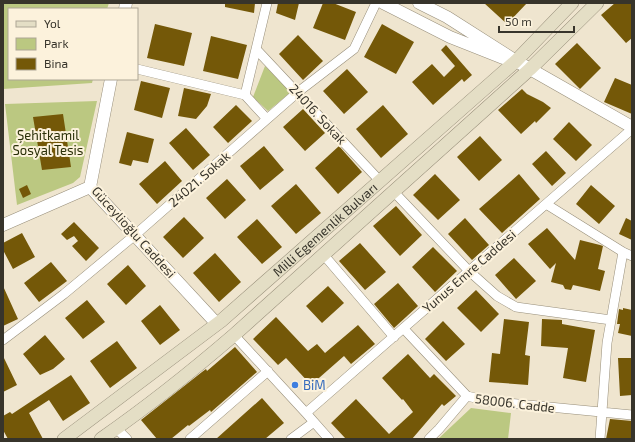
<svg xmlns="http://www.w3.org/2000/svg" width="635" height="442" font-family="'Exo 2',sans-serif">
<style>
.green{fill:#bbc881}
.building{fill:#745808}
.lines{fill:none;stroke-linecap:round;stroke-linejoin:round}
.minor-casing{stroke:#978e7a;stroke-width:10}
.tertiary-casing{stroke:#978e7a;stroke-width:13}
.secondary-casing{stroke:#978e7a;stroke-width:14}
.minor{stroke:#fff;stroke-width:9}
.tertiary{stroke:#fff;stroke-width:12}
.secondary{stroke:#e4dec5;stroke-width:13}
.shop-dot{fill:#3f7fe0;stroke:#fcf2dc;stroke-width:1.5}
.labels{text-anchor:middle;stroke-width:4;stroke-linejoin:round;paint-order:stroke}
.street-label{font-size:13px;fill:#37342b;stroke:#fcf2dc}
.park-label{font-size:13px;fill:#2a3008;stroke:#fcf2dc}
.shop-label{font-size:13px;fill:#366cbe;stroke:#fcf2dc;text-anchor:start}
</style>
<rect width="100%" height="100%" fill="#efe5cf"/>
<path class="green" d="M3,3H109L107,9H9V79H93L92,83L3,89Z
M265,66L291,92L268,111L253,97Z
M97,101L80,177L73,183L17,205L5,104Z
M471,408L511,413L508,439H438Z"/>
<path class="building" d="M225,3H255L254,13L225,7Z
M278,3H299L295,20L276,13Z
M323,3H333L356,12L345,40L313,28Z
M484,3H527L507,24Z
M615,3H632V38L626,43L601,15Z
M155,24L192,33L184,66L147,58Z
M382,24L414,42L396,74L364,57Z
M298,35L323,61L303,80L279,54Z
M211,36L247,45L238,79L203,71Z
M577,43L601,68L580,89L555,64Z
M446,45L472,75L464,82L462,79L433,105L412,82L432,64L444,77L455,66L441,50Z
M347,69L368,92L344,114L323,91Z
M615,78L632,85V114L604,102Z
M141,81L170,88L162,118L134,110Z
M184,88L211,94L207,106L196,119L178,116Z
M522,89L527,94L543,102L551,108L536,123L535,121L521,134L498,110Z
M236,105L252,121L228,143L213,127Z
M383,105L408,134L381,158L356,129Z
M303,109L325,133L305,151L283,127Z
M63,114L71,167L42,170L33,117Z
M569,122L592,145L576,161L553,139Z
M186,128L210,155L193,170L169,143Z
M127,132L154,139L148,163L133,160L131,166L119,163Z
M480,136L502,160L479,181L457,157Z
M264,146L284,170L260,190L240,166Z
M339,146L362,172L338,194L315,168Z
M546,151L566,173L552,186L532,164Z
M165,161L182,181L157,204L139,184Z
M435,174L460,200L438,220L413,195Z
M519,174L540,199L502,233L479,209Z
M227,179L246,200L225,219L206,198Z
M296,184L321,213L296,234L271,206Z
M27,185L31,194L23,198L19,189Z
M591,185L615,206L599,224L576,204Z
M396,206L422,235L400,256L373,226Z
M184,217L204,238L183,258L163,237Z
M465,218L489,245L472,260L448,234Z
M626,218L632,221V240L619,234Z
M257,219L282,247L262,264L237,237Z
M74,222L99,248L86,261L72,246L78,241L74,236L67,240L61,234Z
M547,228L575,260L580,240L600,245L603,246L598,269L605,271L600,291L573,285L571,290L565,289L563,285L551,282L556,263L550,269L528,244Z
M22,233L35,257L13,269L3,250V243Z
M360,243L386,272L365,290L339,261Z
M433,247L457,271L435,292L412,267Z
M215,253L241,282L219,302L193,273Z
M514,258L536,281L516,299L495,275Z
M51,262L67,281L39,302L24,283Z
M128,265L146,286L126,305L107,284Z
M398,283L418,306L394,328L374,304Z
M3,286L18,319L3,326Z
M328,286L344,303L322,323L306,306Z
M476,290L499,314L481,332L457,308Z
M87,300L105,322L83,339L65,318Z
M160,305L180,330L160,345L141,321Z
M623,308L632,310V336L618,333L620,324H617L619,309L623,310Z
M276,317L308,351L317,344L325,353L358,325L375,344L351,364L344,356L311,385L286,358L278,365L253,339Z
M504,319L529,322L525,355L530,356L528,385L489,382L492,353L500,354Z
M542,319L562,320V324L595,330L586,382L563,378L568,348L541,346Z
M443,321L465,344L446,361L425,339Z
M45,335L65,359L53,369L40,375L23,354Z
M117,341L137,368L110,388L90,361Z
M235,347L257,372L211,412L210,410L189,426L188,425L171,439H157L141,420L202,372L206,369L207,371Z
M408,354L430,378L434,374L456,396L444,406L442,404L412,439H346L331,423L356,399L389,434L413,412L403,399L402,400L382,378Z
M3,356L17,385L3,392Z
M618,358H632V395L620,396Z
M71,375L90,403L63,421L49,400L29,413L43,439H8L3,430V416L10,412L12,414Z
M262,398L284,423L265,439H216Z
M610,419L632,421V439H606Z"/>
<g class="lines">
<defs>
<path id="minor" d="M256,49L380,181
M137,69L245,95L267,3
M245,95L267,119
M394,192L469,271L497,296L516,307L611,320
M546,204L623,252L632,256
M323,254L394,337
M404,329L467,396L488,401L632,415
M234,335L306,413L329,439
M3,340L64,294L135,235L298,92L354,49L376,3
M306,413L632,129
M116,428L127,439
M190,439L268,371
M291,439L314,422
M429,439L439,429L467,396
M600,439L607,343L623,252"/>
<path id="tertiary" d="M383,3L450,37L503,58
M419,3L447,17L516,61L632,127
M125,9L126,3
M111,79L90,187L217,324
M3,225L90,187"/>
<g id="secondary">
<path id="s1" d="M64,439L221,321L516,61L572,3"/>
<path d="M101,439C147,407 191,372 234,335L530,69L597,3"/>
</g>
</defs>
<use href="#minor" class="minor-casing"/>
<use href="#tertiary" class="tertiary-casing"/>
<use href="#secondary" class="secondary-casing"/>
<use href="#minor" class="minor"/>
<use href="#tertiary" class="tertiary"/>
<use href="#secondary" class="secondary"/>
</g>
<circle class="shop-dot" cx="295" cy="385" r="4"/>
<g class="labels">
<g class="street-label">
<text transform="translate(318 114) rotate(47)" y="5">24016. Sokak</text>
<text transform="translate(199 179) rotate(-41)" y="5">24021. Sokak</text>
<text dy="5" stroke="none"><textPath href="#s1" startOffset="335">Milli Egemenlik Bulvarı</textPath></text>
<text transform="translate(134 232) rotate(48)" y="5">Güceylioğlu Caddesi</text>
<text transform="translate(469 271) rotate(-41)" y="5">Yunus Emre Caddesi</text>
<text transform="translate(515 403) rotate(7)" y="5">58006. Cadde</text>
</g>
<g class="park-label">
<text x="48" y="140">Şehitkamil<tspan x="48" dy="15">Sosyal Tesis</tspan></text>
</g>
<g class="shop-label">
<text x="303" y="390">BiM</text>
</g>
</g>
<rect width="635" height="442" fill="none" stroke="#37342b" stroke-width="8"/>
<rect x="8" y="8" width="130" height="72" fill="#fcf2dc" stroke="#ada695"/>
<rect x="16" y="21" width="20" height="6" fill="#e4dec5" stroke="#ada695"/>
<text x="44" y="28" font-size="12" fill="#37342b">Yol</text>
<rect x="16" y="38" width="20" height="12" fill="#bbc881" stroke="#ada695"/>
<text x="44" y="48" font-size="12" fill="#37342b">Park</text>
<rect x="16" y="58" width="20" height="12" fill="#745808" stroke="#ada695"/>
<text x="44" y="68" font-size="12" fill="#37342b">Bina</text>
<path d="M499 26v6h75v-6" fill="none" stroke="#37342b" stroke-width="2"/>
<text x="505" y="26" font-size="12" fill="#37342b" stroke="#fcf2dc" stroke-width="3" paint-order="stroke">50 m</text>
</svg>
